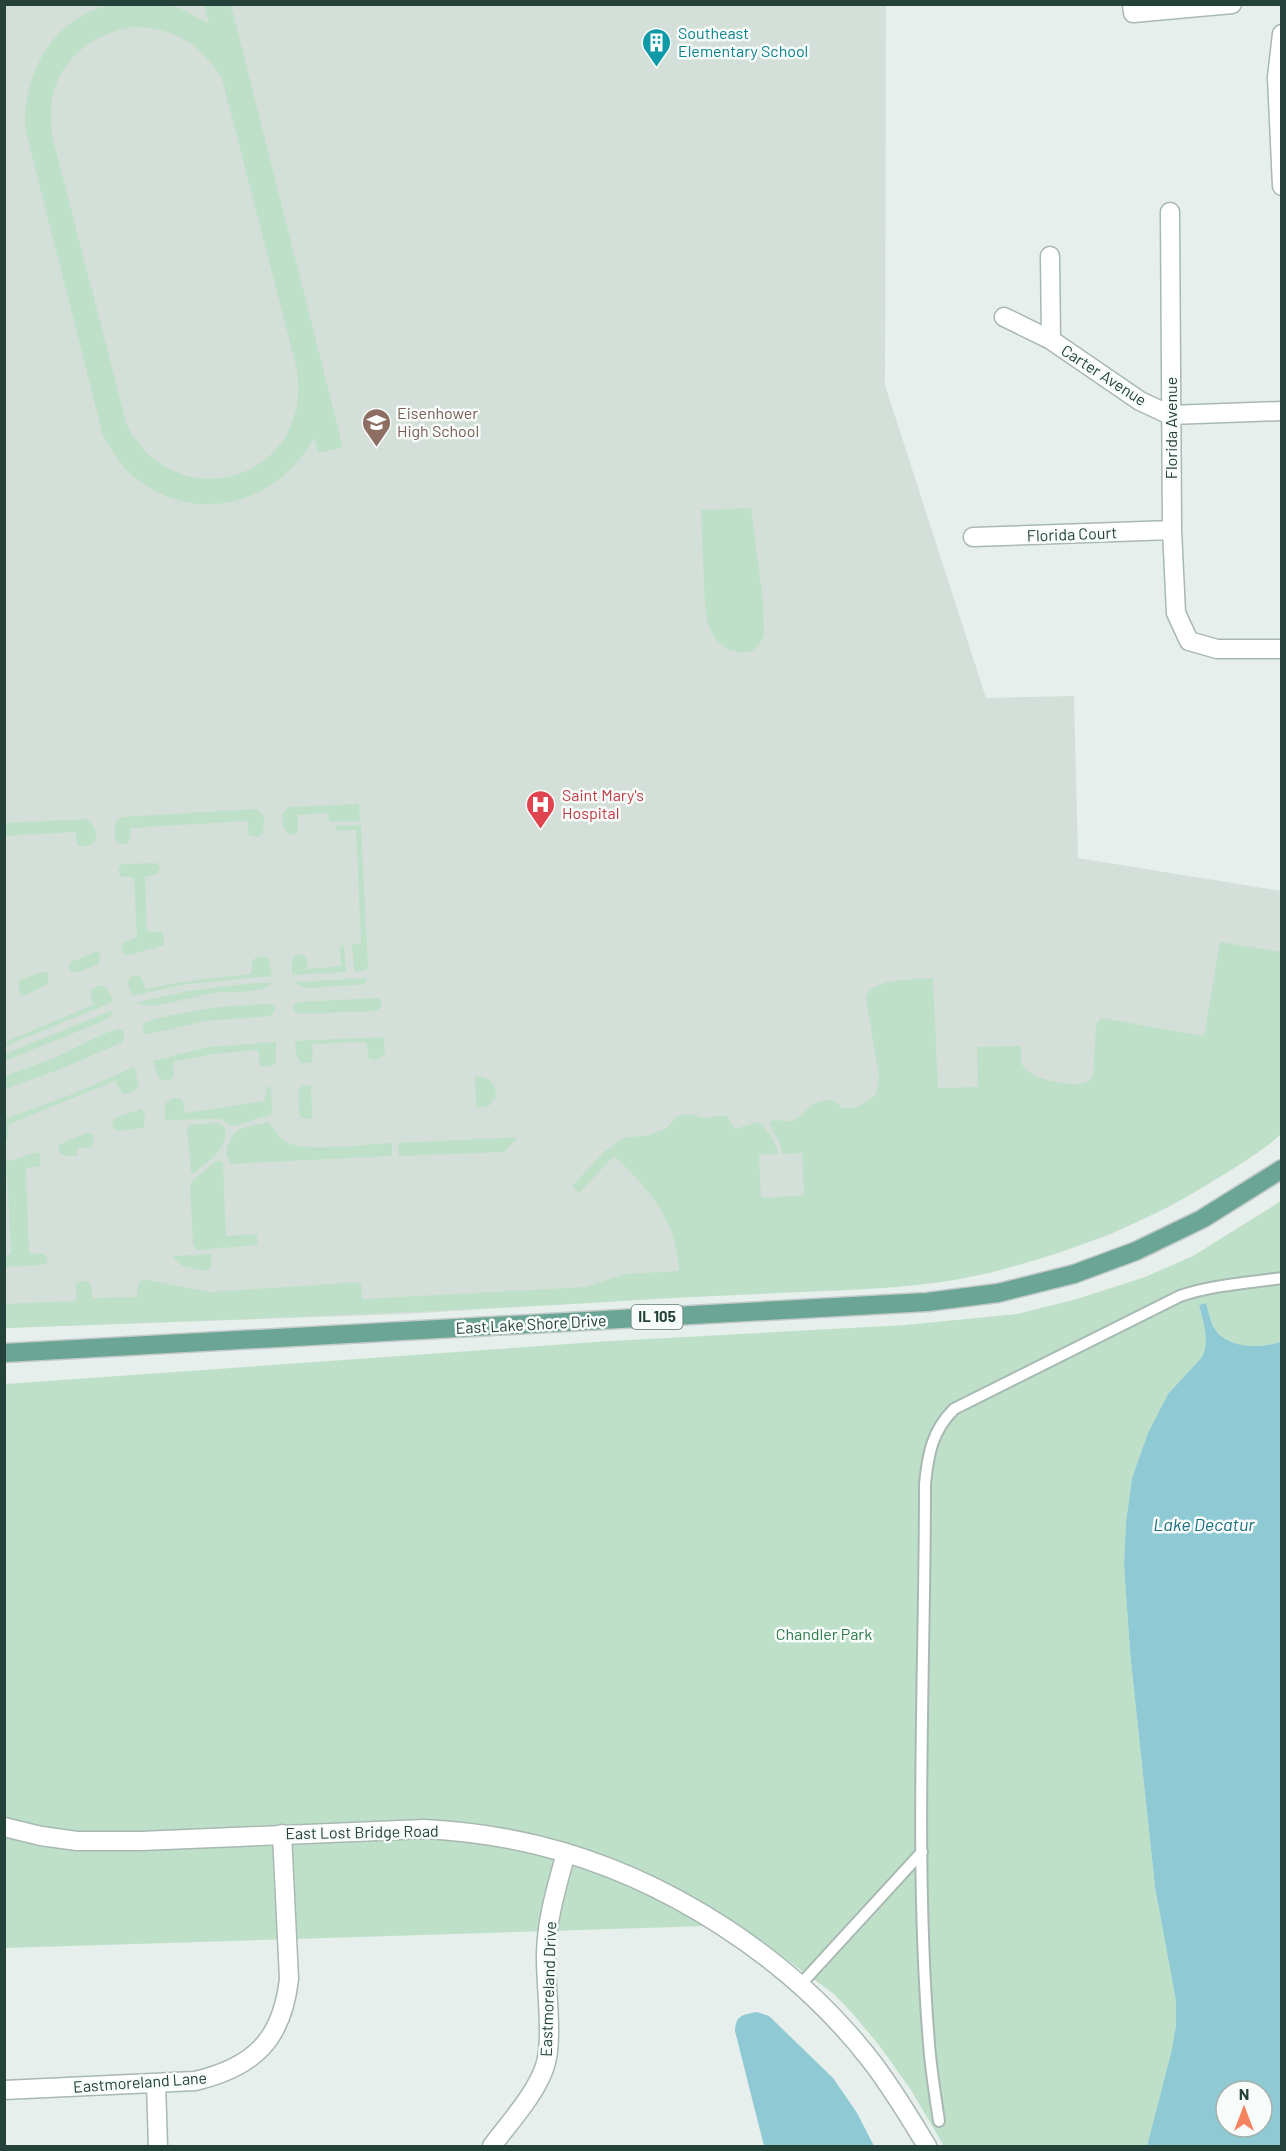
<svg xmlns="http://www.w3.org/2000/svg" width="1286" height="2151" font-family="Barlow,sans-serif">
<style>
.built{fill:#d4dfda}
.green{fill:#bfe0c8;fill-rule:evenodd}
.water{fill:#8ec9d4;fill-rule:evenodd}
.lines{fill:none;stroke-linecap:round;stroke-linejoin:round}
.service-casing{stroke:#a8b8b2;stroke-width:14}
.minor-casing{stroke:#a8b8b2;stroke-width:21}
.tertiary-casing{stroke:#a8b8b2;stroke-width:21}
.primary-casing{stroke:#c2cac8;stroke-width:21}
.service{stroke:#fff;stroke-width:10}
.minor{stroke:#fff;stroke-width:18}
.tertiary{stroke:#fff;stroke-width:18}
.primary{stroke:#6aa596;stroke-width:18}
.labels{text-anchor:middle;stroke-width:5;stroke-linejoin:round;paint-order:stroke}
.shield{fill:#f7fbf9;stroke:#637a73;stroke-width:1.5}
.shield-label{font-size:15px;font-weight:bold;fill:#24423a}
.culture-label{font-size:16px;fill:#0d838f;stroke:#f7fbf9;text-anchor:start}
.street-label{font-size:16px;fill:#24423a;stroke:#f7fbf9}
.education-label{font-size:16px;fill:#785e54;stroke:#f7fbf9;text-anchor:start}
.health-label{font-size:16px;fill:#be3a42;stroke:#f7fbf9;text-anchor:start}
.park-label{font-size:16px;fill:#2d7a4b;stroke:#f7fbf9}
.water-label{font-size:18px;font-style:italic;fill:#1c6f80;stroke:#f7fbf9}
</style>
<rect width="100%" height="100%" fill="#e6efeb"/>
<path class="built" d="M4,5H886L885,385L986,698L1074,696L1078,858L1281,891V1134L1272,1142L1223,1175L1169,1207L1107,1236L990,1273L933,1283L880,1288L677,1297L406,1314L5,1328Z"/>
<path class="green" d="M166,4L182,9L209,24L204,5H231L343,447L318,453L314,438C278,503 198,527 137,479C122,468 112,452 103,436L25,128C24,73 52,18 110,5C127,1 149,4 166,4ZM132,27C173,27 201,44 222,79L296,366C317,475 181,524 127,426L53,139C42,80 74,38 132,27Z
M751,508L763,600L764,635L760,644L752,651L741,653L729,650L717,641L709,628L705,608L701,510Z
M359,804L360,821L329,822L328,813L298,815V829L296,834L290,835L283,828L282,814L289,807Z
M256,809L259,810L264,817L263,833L257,837L249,836L247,821L131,828L130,840L126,845L118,843L115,838V822L121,817Z
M86,819C102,829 99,850 77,846L75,832L5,836V823Z
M361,825L368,967L366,970L354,972L352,944L361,943L356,830L337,831L336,826Z
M156,863L160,867L158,874L145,877L147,931L163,932L164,945L130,955H124L121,949L123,943L137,937L134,878L120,876L118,868L122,864Z
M1220,942L1281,952V1134C1258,1155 1227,1172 1200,1189C1135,1227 1065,1254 992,1272C930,1288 865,1289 802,1292C732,1295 662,1298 591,1303C396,1314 200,1321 5,1328V1304L76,1301V1284L79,1281L90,1282L93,1298L137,1297L138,1283L143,1279L209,1292L359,1282L361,1285L362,1299L585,1287L625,1274L679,1271C678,1223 648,1187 614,1156L579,1193L572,1186L605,1151L624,1138L649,1135L666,1128L676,1117L684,1114H691L703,1118L727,1115L735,1129L758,1122C768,1130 776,1141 778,1154L759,1155L761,1198L804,1195L802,1153L782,1154L780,1143L769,1124L773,1120C779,1120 787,1122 793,1120C809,1113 808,1100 832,1100C837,1102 839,1107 844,1108C855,1110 869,1102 876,1094L879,1076L866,998C870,977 916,980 933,978L938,1088L978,1087L977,1047L1021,1046C1021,1052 1020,1061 1023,1066C1029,1079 1075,1088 1087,1082C1091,1080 1091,1079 1093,1075L1096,1025L1101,1018L1204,1036Z
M342,945H344L346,972L292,975C292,966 289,958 298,954L306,957L308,969L341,966L340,948Z
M96,952L101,953L99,964L76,973L70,971L69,966L71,962Z
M260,956L269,958L272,976L186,984L132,996L128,984L129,978L135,975L141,977L146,989L181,982L251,974L252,960Z
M45,971L49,973L48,984L24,996L19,994V980Z
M366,978V984L309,988L300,986L295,982Z
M252,983H272C262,994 228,991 213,993C195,996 150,1011 135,1003L188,991Z
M99,985C109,986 110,994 113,1002L5,1046V1042L93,1005L90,990Z
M376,998L380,999L382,1007L376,1011L298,1014L293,1009V1006L298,1002Z
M269,1004L274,1006L275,1010L271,1016L206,1021L149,1034H145L142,1030L145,1022C185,1010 227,1005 269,1004Z
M113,1010L110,1017L101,1022L5,1061V1054Z
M119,1029L123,1031L125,1037L121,1043L58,1070L5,1089V1076L54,1058L103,1034Z
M384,1037L385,1054L377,1060L369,1059L366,1042L312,1044L313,1058L310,1063H301L297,1057L295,1041Z
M276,1042V1062L269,1067L260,1066L258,1050L213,1054L173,1062L174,1077C170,1082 162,1081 158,1077L153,1061L207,1047Z
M134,1067L139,1085L135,1091L123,1095L115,1081L7,1125L9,1135L5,1142V1119L75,1093Z
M475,1076C489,1076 496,1083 496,1097L489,1106L476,1108Z
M303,1085H311L312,1119L302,1118L299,1114L298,1090Z
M271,1086L272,1112L270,1115L233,1126L220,1119L165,1120V1104C169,1099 176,1095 182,1100L185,1113L265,1101L266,1088Z
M141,1109L145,1114L144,1128L118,1131L113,1128L112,1123L115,1118Z
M267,1122C275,1126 277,1137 286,1142C305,1153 368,1144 392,1143V1156L231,1164L226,1154C231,1126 243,1129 267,1122Z
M218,1123L224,1126C232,1147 209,1160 196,1172L191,1173L187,1128L192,1124Z
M87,1133L94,1135L93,1145L89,1148H77V1156H66L61,1154L58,1149L60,1144Z
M518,1137L504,1152L399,1156L398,1143Z
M37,1152L40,1154V1166L26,1168L29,1253L44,1254L47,1257V1262L41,1265L5,1267V1255L11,1254L7,1177H5V1162Z
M217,1160L225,1164L223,1165L226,1236L257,1234L258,1245L198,1250L193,1245L190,1185L192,1181Z
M1281,1201V1342C1260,1348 1226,1350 1213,1326C1210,1319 1208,1311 1206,1303L1199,1305C1203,1321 1210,1342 1202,1357L1168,1394L1148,1433L1132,1478L1126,1522L1124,1565L1130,1652L1155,1887L1176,2001V2025L1172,2049L1147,2146H944L911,2090L879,2045L852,2013L834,1994L739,1925L5,1948V1384L611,1341L905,1325L1017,1314L1077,1299L1145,1277L1193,1256Z
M211,1254L212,1266L207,1271C194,1268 179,1269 173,1256Z"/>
<path class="water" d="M1206,1303C1208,1310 1210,1319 1213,1326C1226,1350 1260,1348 1281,1342V2146H1147L1172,2049L1176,2025V2001L1155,1887L1130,1652L1124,1565L1126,1522L1132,1478L1148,1433L1168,1394L1202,1357C1210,1342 1203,1321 1199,1305ZM1226,2091H1262V2127H1226Z
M757,2012L769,2016L833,2078L857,2113L874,2146H764L735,2031C736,2015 742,2015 757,2012Z"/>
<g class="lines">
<defs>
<path id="service" d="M800,1985L922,1852
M939,2121C935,2095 931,2070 929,2044C914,1858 925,1670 925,1484C928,1454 932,1431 954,1409L1180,1296C1213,1285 1247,1283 1282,1278"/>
<path id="minor" d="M1132,4L1133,13L1232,4
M1282,34L1277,77L1282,186
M1170,212L1172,530L1176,613L1189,641L1217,649H1282
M1050,256L1051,340
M1004,317L1051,340L1140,401L1170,415L1282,411
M973,537L1172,530
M156,2084L158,2146
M4,2090L195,2081C254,2067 282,2040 289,1979L282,1834
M492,2146C509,2123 536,2094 545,2066C554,2038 545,1984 546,1952C547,1918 557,1886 566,1853"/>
<path id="tertiary" d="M4,1827L41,1836L77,1841H141L424,1829C462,1831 500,1836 537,1845C665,1876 792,1958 872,2062C892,2088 910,2118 927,2146"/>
<path id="primary" d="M4,1353L927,1302L998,1293L1074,1274L1136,1251L1202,1219L1282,1169"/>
</defs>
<use href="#service" class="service-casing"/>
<use href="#minor" class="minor-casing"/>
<use href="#tertiary" class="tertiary-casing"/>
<use href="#primary" class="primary-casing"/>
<use href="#service" class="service"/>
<use href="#minor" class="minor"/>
<use href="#tertiary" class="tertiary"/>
<use href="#primary" class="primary"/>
</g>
<defs>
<symbol id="building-pin" viewBox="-11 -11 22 30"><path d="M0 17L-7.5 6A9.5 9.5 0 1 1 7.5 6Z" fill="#0f9aa8" stroke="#f7fbf9"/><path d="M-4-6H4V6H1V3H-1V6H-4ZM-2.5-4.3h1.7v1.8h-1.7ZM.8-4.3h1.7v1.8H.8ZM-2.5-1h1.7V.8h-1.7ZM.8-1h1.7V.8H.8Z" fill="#fff"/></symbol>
<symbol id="school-pin" viewBox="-11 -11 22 30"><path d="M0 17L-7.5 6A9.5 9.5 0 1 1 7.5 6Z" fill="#8d6e63" stroke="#f7fbf9"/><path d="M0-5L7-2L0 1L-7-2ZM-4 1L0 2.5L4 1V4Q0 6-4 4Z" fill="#fff"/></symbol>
<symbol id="hospital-pin" viewBox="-11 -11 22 30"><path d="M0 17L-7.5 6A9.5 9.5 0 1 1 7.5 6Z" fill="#e0444e" stroke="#f7fbf9"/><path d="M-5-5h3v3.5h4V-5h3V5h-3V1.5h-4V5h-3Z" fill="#fff"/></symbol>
</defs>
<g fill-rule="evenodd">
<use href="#building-pin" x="640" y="26" width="33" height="45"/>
<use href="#school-pin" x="360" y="406" width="33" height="45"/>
<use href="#hospital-pin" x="524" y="788" width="33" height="45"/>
</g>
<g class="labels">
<rect class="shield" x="631.5" y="1305" width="51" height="24" rx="4.5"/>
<g class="shield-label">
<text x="657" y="1322">IL 105</text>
</g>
<g class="culture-label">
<text x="678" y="39">Southeast<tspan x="678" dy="18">Elementary School</tspan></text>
</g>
<g class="street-label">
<text transform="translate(1104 375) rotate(33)" y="6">Carter Avenue</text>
<text transform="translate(1171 428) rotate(-90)" y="6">Florida Avenue</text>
<text transform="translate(1072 534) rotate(-2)" y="6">Florida Court</text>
<text transform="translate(531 1324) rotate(-3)" y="6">East Lake Shore Drive</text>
<text transform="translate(362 1832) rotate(-1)" y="6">East Lost Bridge Road</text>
<text transform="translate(548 1989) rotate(-88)" y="6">Eastmoreland Drive</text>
<text transform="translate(140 2082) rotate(-4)" y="6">Eastmoreland Lane</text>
</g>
<g class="education-label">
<text x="397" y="419">Eisenhower<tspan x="397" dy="18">High School</tspan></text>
</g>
<g class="health-label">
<text x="562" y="801">Saint Mary's<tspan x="562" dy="18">Hospital</tspan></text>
</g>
<g class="park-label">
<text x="824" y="1640">Chandler Park</text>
</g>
<g class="water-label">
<text x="1204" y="1531">Lake Decatur</text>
</g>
</g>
<rect width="1286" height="2151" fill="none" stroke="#24423a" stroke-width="12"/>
<g transform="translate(1244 2109)"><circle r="28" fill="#f7fbf9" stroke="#a3b1ad" stroke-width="1.5"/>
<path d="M0-4.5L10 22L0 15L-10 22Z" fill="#f4845f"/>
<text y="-9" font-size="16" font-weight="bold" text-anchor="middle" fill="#24423a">N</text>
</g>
</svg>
